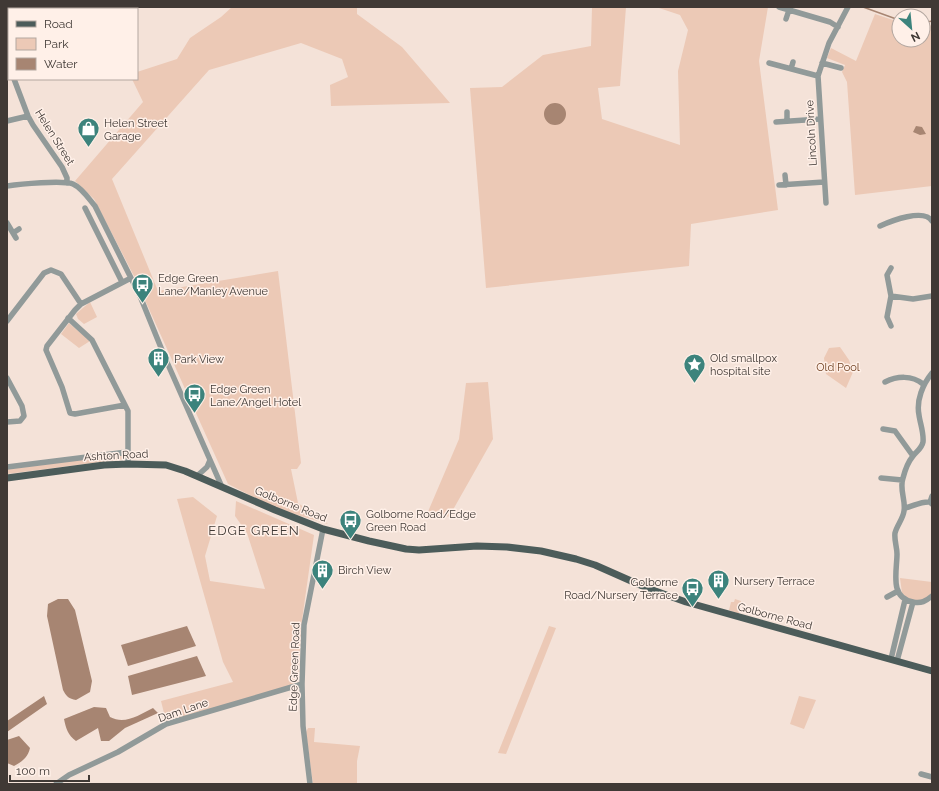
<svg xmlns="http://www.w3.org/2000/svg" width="939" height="791" font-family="Raleway,sans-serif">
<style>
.green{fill:#ecc9b6}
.water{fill:#a78572}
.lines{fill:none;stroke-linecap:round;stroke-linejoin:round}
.stream{stroke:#a78572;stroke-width:1.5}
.minor{stroke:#919a99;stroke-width:5.5}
.major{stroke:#4c5c5a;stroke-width:7}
.labels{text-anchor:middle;stroke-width:3;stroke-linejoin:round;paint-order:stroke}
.poi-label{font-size:11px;fill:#403935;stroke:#fff0e8;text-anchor:start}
.street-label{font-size:11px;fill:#403935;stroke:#fff0e8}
.park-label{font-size:11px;fill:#704021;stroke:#fff0e8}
.quarter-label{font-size:13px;letter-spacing:1px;fill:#403935;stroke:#fff0e8}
</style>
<rect width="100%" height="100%" fill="#f4e2d8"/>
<path class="green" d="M232,7H357V14L402,47L450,103L331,106L330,85L348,77L342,59L301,43L209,70L112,179L158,291L278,271L301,463L297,469H291L298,503L328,524L277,509L228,484L135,278L94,199L75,181L143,102L132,79H137V72L177,59L190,38L221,17Z
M592,7H626L620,86L598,88L602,119L680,145L678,71L688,30L680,15L656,7H768L759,61L778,210L691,224L689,266L486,288L470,88L502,87L543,55L591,46Z
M875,14L899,22V40H923V27L932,25V186L855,195L847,82L842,72L845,65L827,58L831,48L856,61Z
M90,302L97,317L84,324L78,319L76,314L84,307Z
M69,323L90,341L79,348L61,334Z
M840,347L849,360L853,372L846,388L826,374L824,358L829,348Z
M488,382L493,439L454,508L452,517L427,514L459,439L466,383Z
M122,454L124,456V459L7,474V469Z
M193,497L217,516L205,556L210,581L265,589L247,533L235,516L236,501L314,535L301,627L298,682L294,686L166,721L161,701L233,682L223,662L177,499Z
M900,578L932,582C932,585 933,589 932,592C929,600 916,602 909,599C907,598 904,595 902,593Z
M735,599L741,601L739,614L729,610L731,602H734Z
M549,626L556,628L506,754L498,753Z
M799,696L816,700L804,729L790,724Z
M308,728H315L314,742L360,746L357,761V784H313L306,732Z"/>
<path class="water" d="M544 114a11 11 0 1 1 22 0a11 11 0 1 1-22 0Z
M916,126L922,127L926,134L920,135L913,132Z
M58,599H68L75,610L92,681L90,692L76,700C69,699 66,696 63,690L47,616L48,604Z
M187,626L196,646L128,666L121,645Z
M197,656L206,676L132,695L128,676Z
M44,696L47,704L7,732V721Z
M94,707L106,708L110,717C125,725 139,715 153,708L158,713L125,728L109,741H101L98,728L76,741C68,735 66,729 64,719Z
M19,736L30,748C28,757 22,762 14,766L7,763V740Z"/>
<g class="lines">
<path class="stream" d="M863,7L899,20
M923,23L932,21"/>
<path class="minor" d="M779,7L830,22L838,27
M786,19L789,10
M7,62L9,66
M769,63L818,76
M822,63L841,68
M791,69L793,62
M14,79L28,116L33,125L62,167L67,178V183
M787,112V121
M7,121L28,116
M776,122L820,119
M785,175L786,185
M779,185L824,182
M7,186C20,184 63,180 73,184C82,188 89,199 95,206L140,296L166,360L222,487
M826,203L818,76L829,43L848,7
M85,208L122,282
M7,223L16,238
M880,226C891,221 924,208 932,221
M13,233L19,229
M891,268L887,275L891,296L887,317L891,326
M891,296L913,299L932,296
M68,318L92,340L128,411V464
M7,321L44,273L51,270L61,274L81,304
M932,373C923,384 916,400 919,415C920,423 924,433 923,442C922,448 917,451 913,456C908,462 905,470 903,478C899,489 906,500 904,511C903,519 897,525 895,533C894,540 897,547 897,554C897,571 889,598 913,602C921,604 926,601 932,596
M7,378L22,406L24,416L20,421L7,422
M885,382C897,376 912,375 923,384
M125,405L75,414L70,413L62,387L46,350L47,346L75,310L81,304L131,278
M883,429L895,431L913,456
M7,467L127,452
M197,476L207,467L210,460
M881,478L902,480
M930,502L932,496
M905,508C914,506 921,501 930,502L932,504
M887,597L898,591
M891,659L905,600
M897,661L913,602
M921,774L932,777
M56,784L69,775L118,752L166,724L302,684
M310,784L303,726L302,684L304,625L323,529"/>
<path class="major" d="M7,478L104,465L128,464L166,465L185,471L275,510L323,529L369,541L406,549L419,550L477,546L507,547L541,551L576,559L595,565L647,588L686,602L932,671"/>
</g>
<defs>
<symbol id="shop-pin" viewBox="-11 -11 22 30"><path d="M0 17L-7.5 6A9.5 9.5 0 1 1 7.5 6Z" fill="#3c837c" stroke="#fff0e8"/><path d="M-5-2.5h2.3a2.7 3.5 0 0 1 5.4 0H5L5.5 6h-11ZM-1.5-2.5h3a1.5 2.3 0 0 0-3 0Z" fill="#fff"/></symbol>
<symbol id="bus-pin" viewBox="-11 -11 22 30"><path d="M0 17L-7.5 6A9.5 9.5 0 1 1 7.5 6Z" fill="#3c837c" stroke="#fff0e8"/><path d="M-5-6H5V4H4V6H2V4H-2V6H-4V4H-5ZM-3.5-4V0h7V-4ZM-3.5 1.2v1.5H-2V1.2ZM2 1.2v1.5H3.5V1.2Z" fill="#fff"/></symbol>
<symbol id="building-pin" viewBox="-11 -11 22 30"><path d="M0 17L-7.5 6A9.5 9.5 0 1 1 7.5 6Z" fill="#3c837c" stroke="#fff0e8"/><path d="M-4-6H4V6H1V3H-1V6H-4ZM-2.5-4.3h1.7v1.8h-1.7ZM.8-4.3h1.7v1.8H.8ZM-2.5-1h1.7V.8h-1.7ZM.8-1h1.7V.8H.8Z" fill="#fff"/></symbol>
<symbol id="sight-pin" viewBox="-11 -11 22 30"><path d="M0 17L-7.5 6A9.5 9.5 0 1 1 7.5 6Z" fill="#3c837c" stroke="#fff0e8"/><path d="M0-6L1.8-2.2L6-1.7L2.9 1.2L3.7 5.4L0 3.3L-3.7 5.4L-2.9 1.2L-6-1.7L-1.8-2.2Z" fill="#fff"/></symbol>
</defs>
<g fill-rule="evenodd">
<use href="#shop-pin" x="76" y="116" width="25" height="34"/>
<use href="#bus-pin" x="130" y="272" width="25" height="34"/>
<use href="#building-pin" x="146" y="346" width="25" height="34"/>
<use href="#sight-pin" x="682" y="352" width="25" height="34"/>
<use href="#bus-pin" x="182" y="382" width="25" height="34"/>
<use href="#bus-pin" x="338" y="508" width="25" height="34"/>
<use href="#building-pin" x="310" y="558" width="25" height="34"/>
<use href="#building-pin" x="706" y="568" width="25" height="34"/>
<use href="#bus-pin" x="680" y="576" width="25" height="34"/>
</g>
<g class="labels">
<g class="poi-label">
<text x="104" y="127">Helen Street<tspan x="104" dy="13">Garage</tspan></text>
<text x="158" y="282">Edge Green<tspan x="158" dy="13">Lane/Manley Avenue</tspan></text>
<text x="710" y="362">Old smallpox<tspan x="710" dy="13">hospital site</tspan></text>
<text x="174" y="363">Park View</text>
<text x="210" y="393">Edge Green<tspan x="210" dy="13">Lane/Angel Hotel</tspan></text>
<text x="366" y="518">Golborne Road/Edge<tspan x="366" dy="13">Green Road</tspan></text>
<text x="338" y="574">Birch View</text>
<text x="734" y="585">Nursery Terrace</text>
<text x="678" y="586" text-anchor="end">Golborne<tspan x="678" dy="13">Road/Nursery Terrace</tspan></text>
</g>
<g class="street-label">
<text transform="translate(811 133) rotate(-93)" y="4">Lincoln Drive</text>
<text transform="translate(55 137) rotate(58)" y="4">Helen Street</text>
<text transform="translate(116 455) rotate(-3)" y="4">Ashton Road</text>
<text transform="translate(291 504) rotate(22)" y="4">Golborne Road</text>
<text transform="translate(775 616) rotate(15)" y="4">Golborne Road</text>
<text transform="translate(294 667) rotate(-88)" y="4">Edge Green Road</text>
<text transform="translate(183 710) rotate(-19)" y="4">Dam Lane</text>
</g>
<g class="park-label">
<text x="838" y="371">Old Pool</text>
</g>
<g class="quarter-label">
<text x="254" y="535">EDGE GREEN</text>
</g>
</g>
<rect width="939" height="791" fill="none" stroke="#403935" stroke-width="16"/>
<rect x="8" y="8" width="130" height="72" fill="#fff0e8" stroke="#b3a7a0"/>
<rect x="16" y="21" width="20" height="6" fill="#4c5c5a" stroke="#b3a7a0"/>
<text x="44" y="28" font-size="12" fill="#403935">Road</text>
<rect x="16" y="38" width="20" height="12" fill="#ecc9b6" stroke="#b3a7a0"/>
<text x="44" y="48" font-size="12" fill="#403935">Park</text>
<rect x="16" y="58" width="20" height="12" fill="#a78572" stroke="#b3a7a0"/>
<text x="44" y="68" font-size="12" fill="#403935">Water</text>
<g transform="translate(911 28) rotate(153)"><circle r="19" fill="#fff0e8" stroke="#b3a7a0"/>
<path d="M0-3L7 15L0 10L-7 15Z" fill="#3c837c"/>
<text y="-6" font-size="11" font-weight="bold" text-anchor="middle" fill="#403935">N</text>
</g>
<path d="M10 775v6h79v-6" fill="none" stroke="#403935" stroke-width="2"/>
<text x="16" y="775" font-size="12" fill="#403935" stroke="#fff0e8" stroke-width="3" paint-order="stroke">100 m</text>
</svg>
